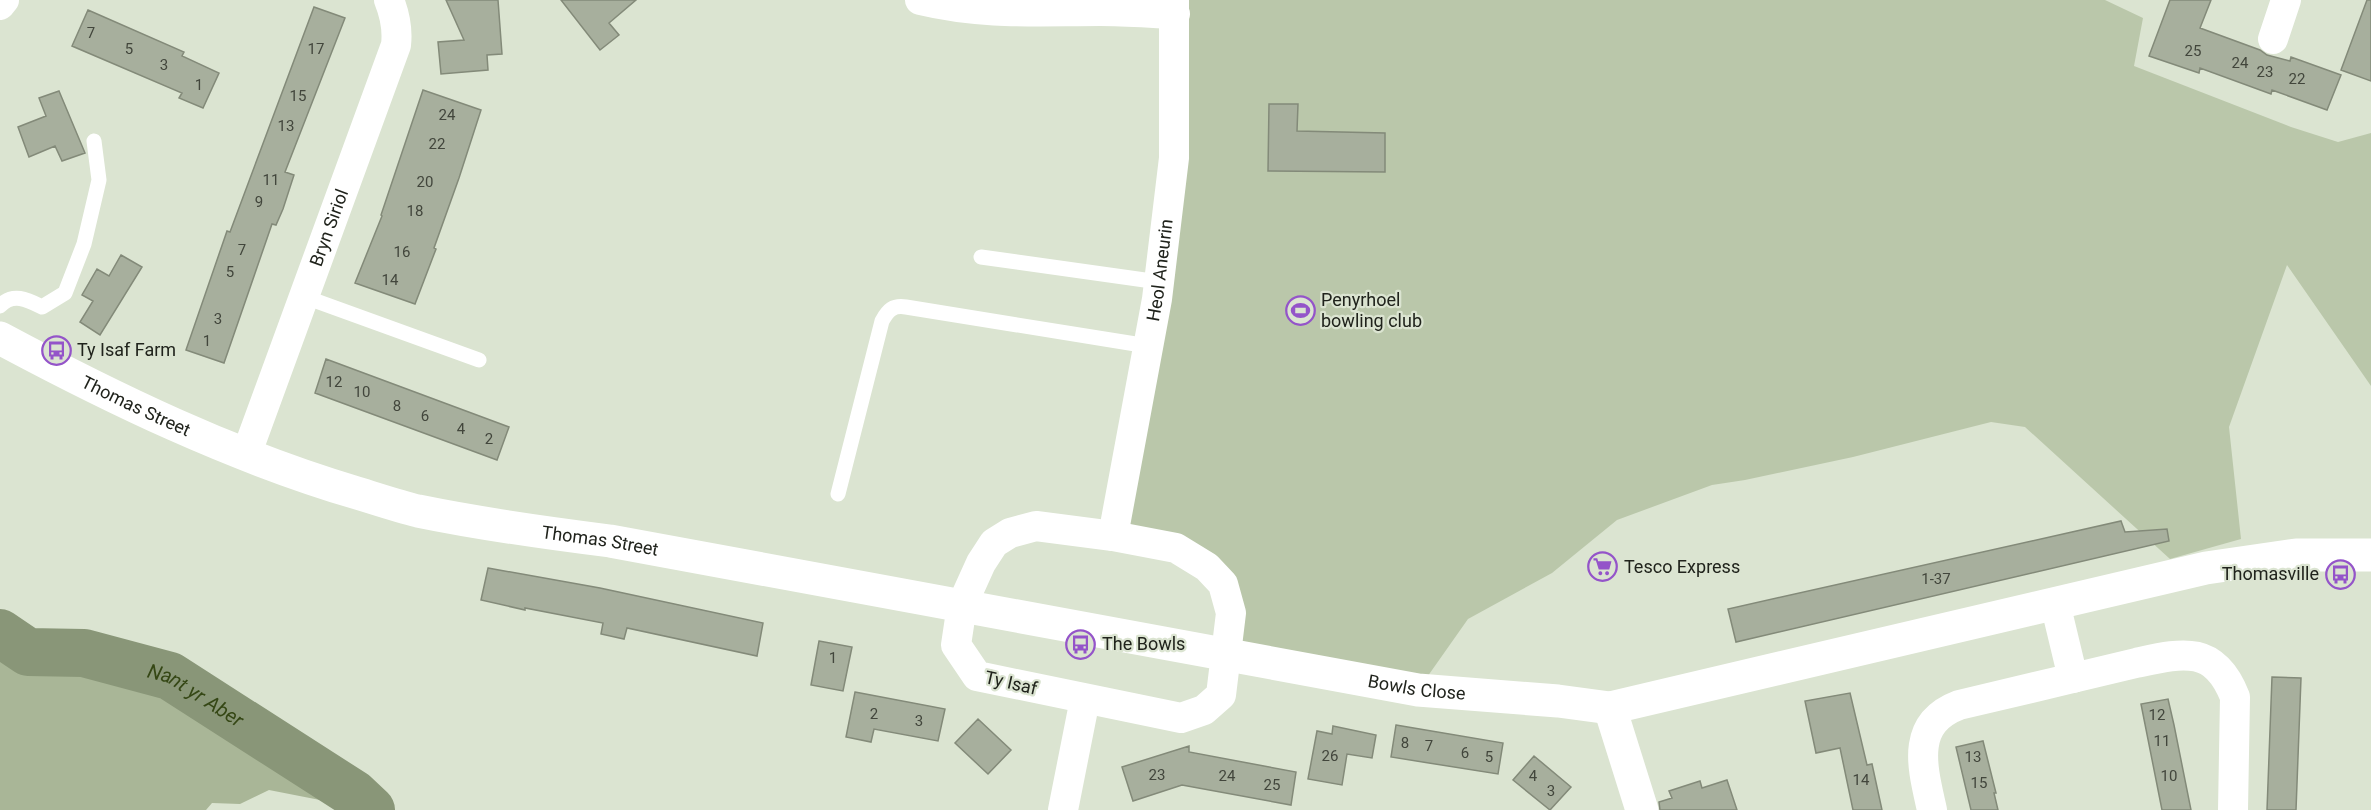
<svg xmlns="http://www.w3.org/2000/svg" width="2371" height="810" font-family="Roboto,sans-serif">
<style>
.green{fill:#bac7aa}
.forest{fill:#a9b697}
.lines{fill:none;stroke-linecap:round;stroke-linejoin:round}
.river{stroke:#899678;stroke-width:48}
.building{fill:#a7af9d;stroke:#838a79;stroke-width:1.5}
.service{stroke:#fff;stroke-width:15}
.minor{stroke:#fff;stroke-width:30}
.secondary{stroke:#fff;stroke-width:33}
.labels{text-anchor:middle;stroke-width:4.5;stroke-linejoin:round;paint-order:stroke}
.number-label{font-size:15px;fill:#42463c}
.street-label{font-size:18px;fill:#20231c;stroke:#dbe4d1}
.poi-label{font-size:18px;fill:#20231c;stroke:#dbe4d1;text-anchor:start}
.water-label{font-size:20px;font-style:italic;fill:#354715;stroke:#dbe4d1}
</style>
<rect width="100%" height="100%" fill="#dbe4d1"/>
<path class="green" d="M1174,0H2105L2143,18L2134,66L2291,127L2338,142L2371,133V386L2287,265L2229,427L2241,539L2170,559L2025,427L1991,422L1853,457L1745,480L1712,485L1617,520L1552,573L1468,619L1418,690L1226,654L1223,584L1113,536L1157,299Z"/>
<path class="forest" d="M0,633L28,652L84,653L170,676L354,794L371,810L269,790L240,804L212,803L206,810H0Z"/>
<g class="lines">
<path class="river" id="s1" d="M0,633L28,652L84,653L170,676L354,794L371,810"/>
</g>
<path class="building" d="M446,0H498L502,54L487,55L488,70L441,74L438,42L464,40Z
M561,0H636L609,23L619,35L600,50Z
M2170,0H2211L2200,28L2260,50L2267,55L2290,61L2291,57L2341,75L2327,110L2272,90L2271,94L2200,68L2199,73L2149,56Z
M2367,0H2371V81L2341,70Z
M314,7L345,18L285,172L294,175L283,209L276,225L272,224L224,363L186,350L227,231L230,232Z
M88,10L184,52L182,56L219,73L203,108L179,98L182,93L72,46Z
M423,90L481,110L459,178L434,248L436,249L415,304L355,283L382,216L381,215Z
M59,91L85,153L62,161L55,146L29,157L18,127L46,116L39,98Z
M1269,104H1298L1297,131L1385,133V172L1268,171Z
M121,255L142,267L100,335L80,322L93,301L82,295L97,269L109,276Z
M326,359L509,427L497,460L315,393Z
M2121,521L2125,532L2167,529L2169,541L1736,642L1728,609Z
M488,568L600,588L763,623L757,656L627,628L624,639L601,634L603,623L525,608V610L481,600Z
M819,641L852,647L843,691L811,685Z
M2272,677L2301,678L2296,810H2267Z
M855,692L945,709L938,741L874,729L871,742L846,737Z
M1850,693L1867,765L1872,764L1882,810H1853L1840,748L1816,753L1805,701Z
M2168,699L2174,725L2191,810H2162L2141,704Z
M978,719L1011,750L988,774L955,743Z
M1396,725L1503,743L1498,774L1391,757Z
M1333,726L1376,735L1372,758L1347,754L1342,785L1308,779L1317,731L1332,734Z
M1983,741L1996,793H1994L1998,810H1971L1956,747Z
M1189,746V752L1296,772L1291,805L1182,785L1133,801L1122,767Z
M1534,756L1571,787L1550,810L1513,780Z
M1727,780L1737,810H1660L1659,802L1672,798L1669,791L1700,781L1702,788Z"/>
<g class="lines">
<path class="service" d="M981,257L1159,282
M305,297L479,360
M0,306C13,292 28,300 42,307L65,293L84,244L99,180L94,141
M838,494L882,321C888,310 893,305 906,307L1148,346"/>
<g class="minor">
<path d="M920,0C982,15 1037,11 1100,11C1125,11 1150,13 1175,14"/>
<path d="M0,5L4,0"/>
<path d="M2273,39L2286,0"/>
<path id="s2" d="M246,455L396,45C398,28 395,15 389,0"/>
<path d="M1036,526L1113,536L1176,548L1207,567L1223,584L1231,613L1221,695L1204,710L1181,718L977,676L956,645L962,605L981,563L994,543L1010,533Z"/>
<path id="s3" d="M1113,536L1157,299L1174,158V0"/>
<path d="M2055,603L2073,678C2094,673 2115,668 2136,663C2182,653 2214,644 2235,697L2233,810"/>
<path d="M1063,810L1085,699"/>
<path d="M1932,810C1923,769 1909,724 1959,705L2073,678"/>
</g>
<g class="secondary">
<path id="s4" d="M0,338C114,399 232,456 357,493C377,499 397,506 418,511C481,524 546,533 610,541L1418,690L1558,701L1610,708L2206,568L2296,555H2371"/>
<path d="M1610,708L1642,810"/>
</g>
</g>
<defs>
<symbol id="stadium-ring" viewBox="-11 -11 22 22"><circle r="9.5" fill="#dbe4d1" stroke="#9454c9" stroke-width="1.5"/><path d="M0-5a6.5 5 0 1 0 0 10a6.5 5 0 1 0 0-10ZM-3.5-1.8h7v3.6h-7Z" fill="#9454c9"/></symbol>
<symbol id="bus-ring" viewBox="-11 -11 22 22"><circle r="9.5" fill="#dbe4d1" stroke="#9454c9" stroke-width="1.5"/><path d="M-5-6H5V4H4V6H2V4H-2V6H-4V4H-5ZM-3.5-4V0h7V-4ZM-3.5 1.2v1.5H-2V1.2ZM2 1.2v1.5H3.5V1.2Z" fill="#9454c9"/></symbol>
<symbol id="supermarket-ring" viewBox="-11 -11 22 22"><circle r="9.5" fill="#dbe4d1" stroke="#9454c9" stroke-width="1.5"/><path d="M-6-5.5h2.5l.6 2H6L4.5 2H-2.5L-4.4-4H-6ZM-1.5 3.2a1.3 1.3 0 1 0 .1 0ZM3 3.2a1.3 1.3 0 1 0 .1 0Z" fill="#9454c9"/></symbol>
</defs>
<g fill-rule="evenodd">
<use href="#stadium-ring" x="1284" y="294" width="33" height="33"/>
<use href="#bus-ring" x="40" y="334" width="33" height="33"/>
<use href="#supermarket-ring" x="1586" y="550" width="33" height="33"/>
<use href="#bus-ring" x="2324" y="558" width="33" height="33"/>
<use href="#bus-ring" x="1064" y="628" width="33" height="33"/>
</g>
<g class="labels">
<g class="number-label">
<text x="91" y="38">7</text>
<text x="129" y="54">5</text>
<text x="316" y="54">17</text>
<text x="2193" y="56">25</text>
<text x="2240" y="68">24</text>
<text x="164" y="70">3</text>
<text x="2265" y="77">23</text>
<text x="2297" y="84">22</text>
<text x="199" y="90">1</text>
<text x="298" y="101">15</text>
<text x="447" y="120">24</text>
<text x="286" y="131">13</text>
<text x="437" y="149">22</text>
<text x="271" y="185">11</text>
<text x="425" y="187">20</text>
<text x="259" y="207">9</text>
<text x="415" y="216">18</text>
<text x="242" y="255">7</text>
<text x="402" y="257">16</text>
<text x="230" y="277">5</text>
<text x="390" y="285">14</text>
<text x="218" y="324">3</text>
<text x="207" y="346">1</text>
<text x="334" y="387">12</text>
<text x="362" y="397">10</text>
<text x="397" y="411">8</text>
<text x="425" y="421">6</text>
<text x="461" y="434">4</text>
<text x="489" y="444">2</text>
<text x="1936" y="584">1-37</text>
<text x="833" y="663">1</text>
<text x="874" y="719">2</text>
<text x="2157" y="720">12</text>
<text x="919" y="726">3</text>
<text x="2162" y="746">11</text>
<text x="1405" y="748">8</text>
<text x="1429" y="751">7</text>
<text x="1465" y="758">6</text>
<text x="1330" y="761">26</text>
<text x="1489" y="762">5</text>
<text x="1973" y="762">13</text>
<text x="1157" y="780">23</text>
<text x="1227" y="781">24</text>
<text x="1533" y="781">4</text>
<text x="2169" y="781">10</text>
<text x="1861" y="785">14</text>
<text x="1979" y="788">15</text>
<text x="1272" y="790">25</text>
<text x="1551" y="796">3</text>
</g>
<g class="street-label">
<text dy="6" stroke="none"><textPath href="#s2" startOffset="242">Bryn Siriol</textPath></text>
<text dy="6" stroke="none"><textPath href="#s3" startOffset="270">Heol Aneurin</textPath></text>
<text dy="6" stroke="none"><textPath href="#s4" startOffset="152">Thomas Street</textPath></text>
<text dy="6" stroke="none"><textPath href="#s4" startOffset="638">Thomas Street</textPath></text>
<text transform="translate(1011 683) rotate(13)" y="6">Ty Isaf</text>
<text dy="6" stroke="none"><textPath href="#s4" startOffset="1468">Bowls Close</textPath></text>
</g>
<g class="poi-label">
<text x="1321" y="306">Penyrhoel<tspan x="1321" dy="21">bowling club</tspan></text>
<text x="77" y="356">Ty Isaf Farm</text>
<text x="1624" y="573">Tesco Express</text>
<text x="2319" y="580" text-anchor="end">Thomasville</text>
<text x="1102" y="650">The Bowls</text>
</g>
<g class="water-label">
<text dy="7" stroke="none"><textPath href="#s1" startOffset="210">Nant yr Aber</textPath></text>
</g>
</g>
</svg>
